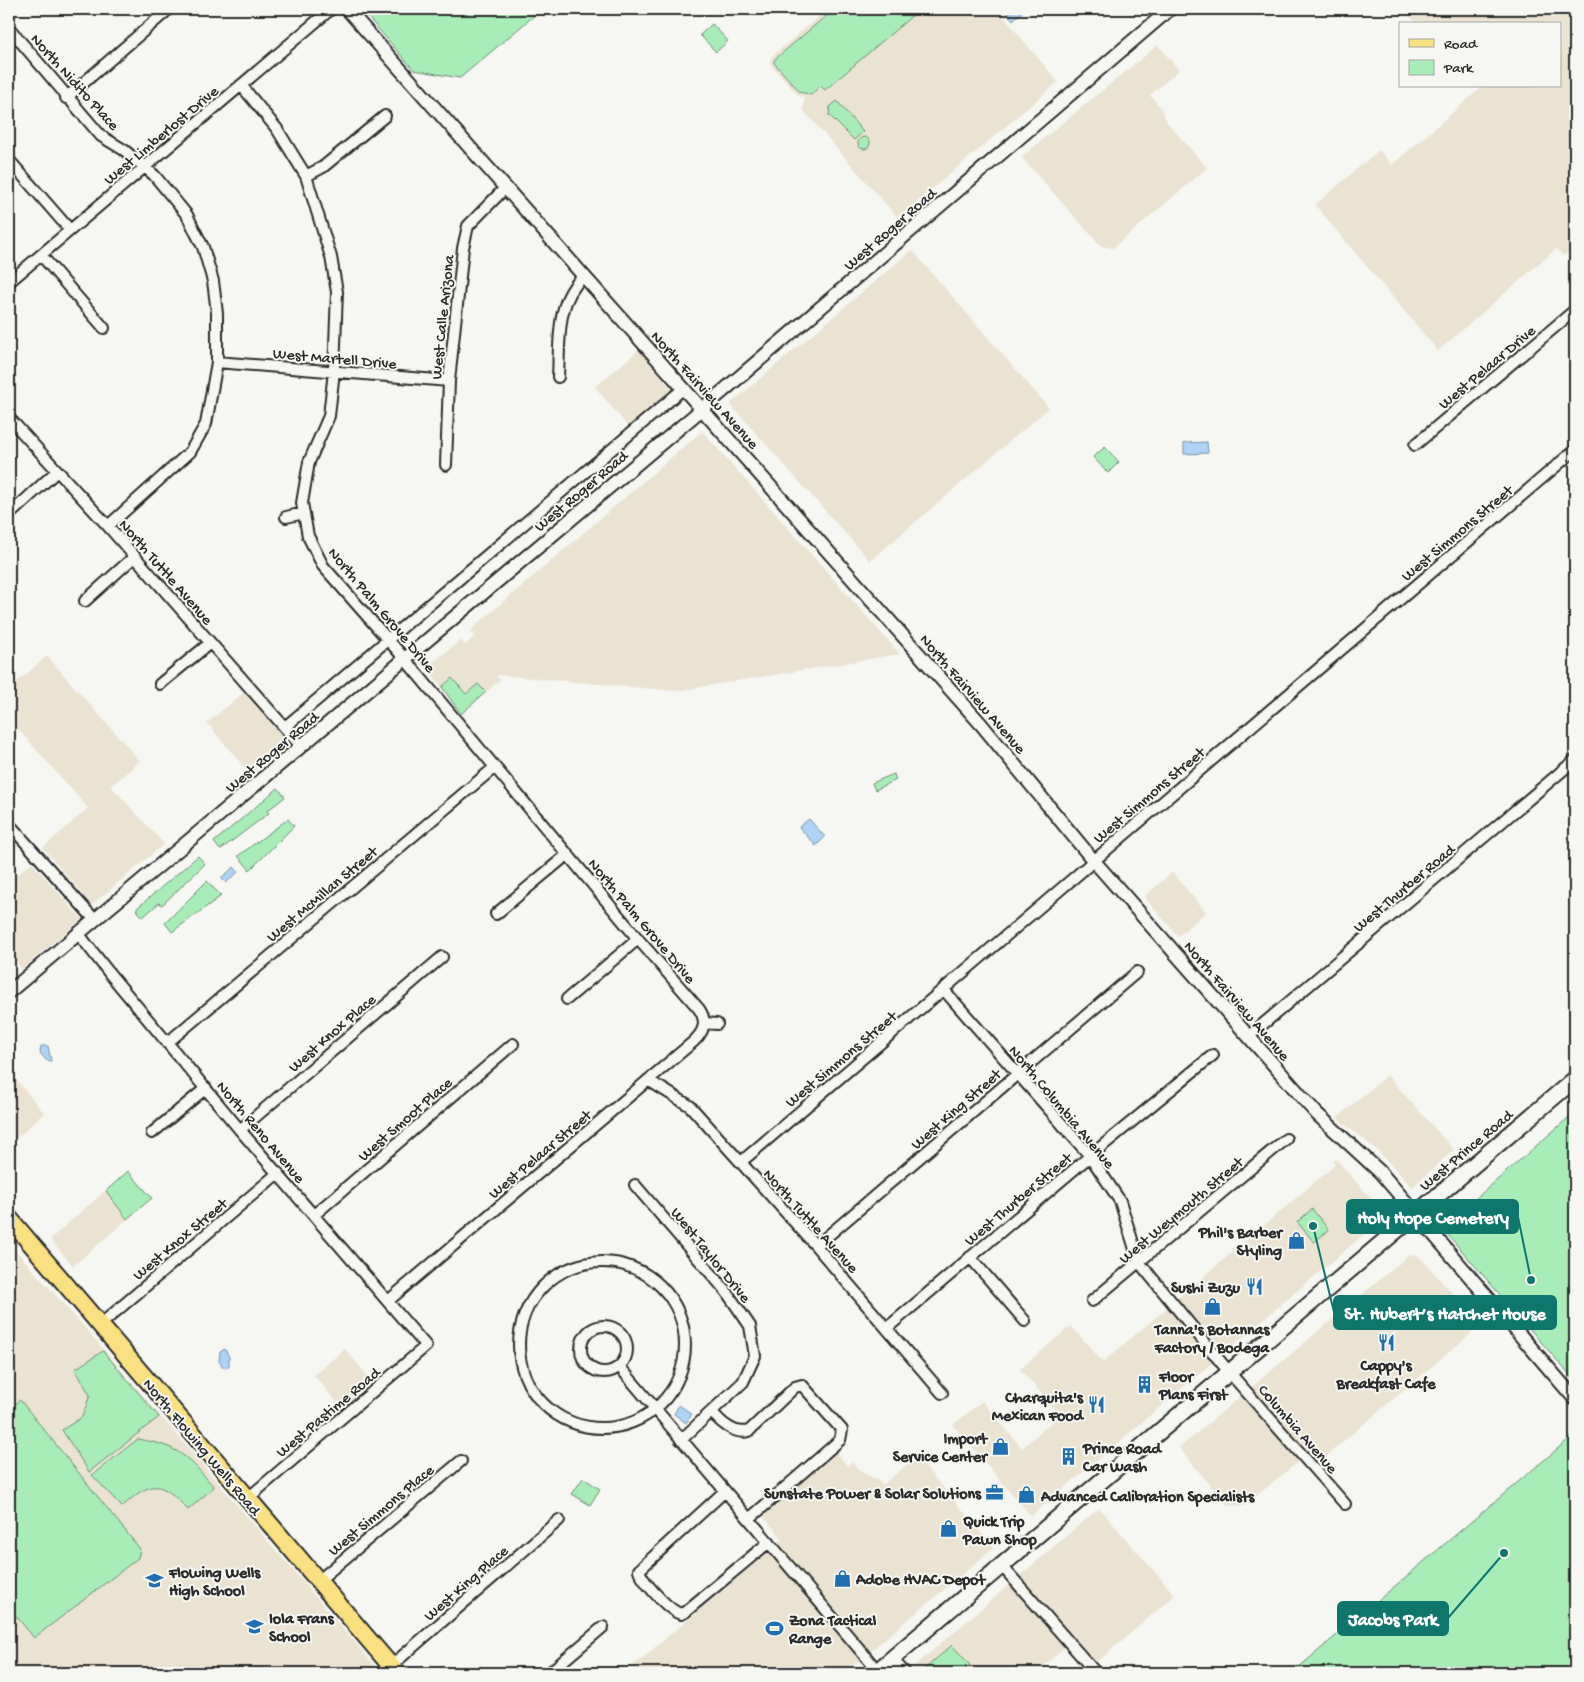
<svg xmlns="http://www.w3.org/2000/svg" width="1584" height="1682" font-family="'Gochi Hand',sans-serif">
<style>
.built{fill:#ebe3d2}
.green{fill:#a8edb8;stroke:#6a8c72}
.water{fill:#add4f7;stroke:#7990a5}
.lines{fill:none;stroke-linecap:round;stroke-linejoin:round}
.minor-casing{stroke:#2b2b2b;stroke-width:14}
.tertiary-casing{stroke:#2b2b2b;stroke-width:16}
.secondary-casing{stroke:#2b2b2b;stroke-width:19}
.primary-casing{stroke:#2b2b2b;stroke-width:20}
.minor{stroke:#f6f6f2;stroke-width:10}
.tertiary{stroke:#f6f6f2;stroke-width:12}
.secondary{stroke:#f6f6f2;stroke-width:15}
.primary{stroke:#f9e181;stroke-width:16}
.labels{text-anchor:middle;stroke-width:4;stroke-linejoin:round;paint-order:stroke}
.street-label{font-size:16px;fill:#2b2b2b;stroke:#f6f6f2}
.poi-label{font-size:16px;font-weight:bold;fill:#2b2b2b;stroke:#f6f6f2;text-anchor:start}
.leader{fill:none;stroke:#0f766e;stroke-width:2}
.callout-dot{fill:#0f766e;stroke:#f6f6f2;stroke-width:2}
.callout{fill:#0f766e;stroke:#0f766e;stroke-width:2}
.callout-label{font-size:18px;text-anchor:middle;font-weight:bold;fill:#fff}
</style>
<rect width="100%" height="100%" fill="#f6f6f2"/>
<filter id="ink" filterUnits="userSpaceOnUse"><feTurbulence type="fractalNoise" baseFrequency=".02" numOctaves="2"/><feDisplacementMap in="SourceGraphic" scale="10" xChannelSelector="R" yChannelSelector="G"/><feConvolveMatrix kernelMatrix="1 2 1 2 8 2 1 2 1" color-interpolation-filters="sRGB"/></filter>
<g filter="url(#ink)">
<path class="built" d="M828,9H997L1058,82L898,218L803,110L805,97L799,96L770,64L771,57Z
M1404,9H1575V247L1564,256L1556,249L1438,351L1315,205L1379,150L1392,165L1483,86H1560V24H1417Z
M1158,45L1179,70L1150,95L1161,108L1167,122L1207,168L1113,248L1101,246L1021,157Z
M912,250L1049,408L870,561L730,404Z
M639,350L673,391L629,428L595,387Z
M702,431L900,654L676,691L496,675L500,680L461,714L449,695L426,668L461,640L465,645L474,637L471,633L473,631L472,629Z
M47,656L140,761L111,786L164,844L92,905L43,848L88,808L9,719V689Z
M255,683L299,732L250,774L207,723Z
M32,863L82,919L22,969L9,953V876L11,879Z
M1172,872L1206,912L1178,936L1144,897Z
M9,1071L44,1113L9,1145Z
M1387,1075L1454,1150L1412,1187L1379,1152L1337,1118Z
M1336,1159L1386,1216L1031,1516L953,1425L982,1401L1022,1448L1060,1415L1020,1369L1071,1326L1103,1362L1335,1165L1333,1162Z
M128,1171L152,1198L73,1266L50,1239Z
M9,1243L92,1336L381,1673H9Z
M1409,1255L1419,1256L1481,1325L1318,1463L1309,1453L1244,1506L1226,1504L1179,1448Z
M345,1349L371,1380L340,1406L314,1375Z
M836,1452L847,1466L852,1462L861,1472L878,1480L882,1485L917,1457L994,1548L844,1673H625L783,1539L762,1515Z
M1099,1508L1175,1595L1096,1663L1075,1639L1035,1673H913L910,1670Z"/>
<path class="green" d="M361,9H542L460,78L414,70Z
M834,9H920L825,90L820,86L811,95L800,92L774,63V60Z
M712,24L728,41L716,52L700,35Z
M837,101L863,132L854,140L829,115L830,107Z
M858 143a6 6 0 1 1 12 0a6 6 0 1 1-12 0Z
M1105,447L1119,462L1108,473L1093,457Z
M452,678L466,694L478,684L486,692L461,714L442,687Z
M894,774L896,780L875,790L872,783Z
M278,788L285,797L267,811L269,813L220,850L214,842Z
M288,819L294,826L250,870L238,856Z
M198,856L205,864L162,905L159,903L143,917L136,909Z
M207,881L221,896L172,932L165,923Z
M1575,1112V1381L1442,1228Z
M128,1171L152,1198L127,1219L106,1191Z
M1312,1209L1329,1230L1314,1242L1297,1222Z
M103,1351L159,1417L89,1472L62,1430L82,1417L90,1395L75,1369Z
M20,1400L140,1549L138,1558L34,1638L9,1607V1409Z
M1575,1434V1673H1292Z
M138,1439C179,1446 187,1456 214,1487L188,1510C161,1480 152,1479 122,1507L92,1475Z
M583,1478L600,1489L590,1505L572,1494Z
M952,1645L970,1665L960,1673H920Z"/>
<path class="water" d="M1014,9L1024,10L1013,20L1008,14Z
M1207,442L1208,453L1184,454V443Z
M809,819L825,837L816,846L799,827Z
M234,867L238,872L226,883L221,878Z
M41,1046H48L51,1061L46,1060L40,1053Z
M225,1349L229,1357V1366L224,1368L219,1361L220,1352Z
M679,1405L692,1414L686,1423L674,1414Z"/>
<g class="lines">
<defs>
<path id="minor" d="M9,28L101,136L124,150L154,175L187,215L203,247L213,281L217,313V362L206,424L190,452L108,526
M241,85L277,129L306,176L331,257L337,292L334,371L329,416L309,462L302,503L308,536L323,566L405,659L638,939L699,1009C708,1022 704,1032 693,1042L388,1301
M66,98L169,9
M9,160L70,230
M306,176L323,167L385,116
M41,255L104,328
M9,282L331,9
M217,362L449,381
M558,377C560,342 555,301 584,276
M9,418L108,526L301,746
M1415,445L1575,310
M446,465L449,381L463,248L468,226L505,188
M9,515L57,471
M286,517L304,513
M85,601L134,557
M160,684L210,643
M285,727L684,388
M9,824L94,919
M496,914L568,854
M78,933L110,974L240,1130L426,1346L247,1499
M944,990L1090,1156L1120,1201L1139,1262L1229,1372L1345,1504
M567,999L638,939
M705,1023L717,1024
M1249,1036L1575,760
M167,1043L495,767
M648,1080L690,1106L816,1246L942,1393
M240,1130L442,957
M152,1133L206,1088
M741,1162L1575,450
M635,1185L726,1291L750,1326L755,1356L743,1382L681,1440
M314,1215L513,1044
M816,1246L1137,972
M970,1257L1025,1321
M519 1345a83 83 0 1 1 166 0a83 83 0 1 1-166 0Z
M1092,1301L1286,1139
M100,1325L278,1173
M581 1349a23 23 0 1 1 46 0a23 23 0 1 1-46 0Z
M887,1328L1090,1156L1213,1055
M619,1366L878,1671
M712,1412C721,1423 735,1435 749,1431L795,1387L802,1385L842,1430L840,1440L749,1519
M725,1491L639,1570C642,1581 669,1611 681,1614L685,1612L769,1542
M1002,1566L1096,1673
M318,1581L461,1461
M892,1659L905,1673
M391,1666L559,1520
M549,1673L603,1627"/>
<path id="tertiary" d="M347,9L981,724L1093,860L1317,1114L1380,1172L1575,1399
M9,992L702,409L1170,9"/>
<path id="secondary" d="M875,1673L1575,1079"/>
<path id="primary" d="M9,1218L397,1673"/>
</defs>
<use href="#minor" class="minor-casing"/>
<use href="#tertiary" class="tertiary-casing"/>
<use href="#secondary" class="secondary-casing"/>
<use href="#primary" class="primary-casing"/>
<use href="#minor" class="minor"/>
<use href="#tertiary" class="tertiary"/>
<use href="#secondary" class="secondary"/>
<use href="#primary" class="primary"/>
</g>
</g>
<defs>
<symbol id="shop-bare" viewBox="-9 -9 18 18"><path d="M-5-2.5h2.3a2.7 3.5 0 0 1 5.4 0H5L5.5 6h-11ZM-1.5-2.5h3a1.5 2.3 0 0 0-3 0Z" fill="#1f6fb2" stroke="#f6f6f2" stroke-width="2.5" paint-order="stroke"/></symbol>
<symbol id="restaurant-bare" viewBox="-9 -9 18 18"><path d="M-5-6h1v4h1v-4h1v4h1v-4h1v5L-1.5 .5V6h-2V.5L-5-1ZM5-6V6H3V1.5H1.5Q1.5-4 5-6Z" fill="#1f6fb2" stroke="#f6f6f2" stroke-width="2.5" paint-order="stroke"/></symbol>
<symbol id="building-bare" viewBox="-9 -9 18 18"><path d="M-4-6H4V6H1V3H-1V6H-4ZM-2.5-4.3h1.7v1.8h-1.7ZM.8-4.3h1.7v1.8H.8ZM-2.5-1h1.7V.8h-1.7ZM.8-1h1.7V.8H.8Z" fill="#1f6fb2" stroke="#f6f6f2" stroke-width="2.5" paint-order="stroke"/></symbol>
<symbol id="office-bare" viewBox="-9 -9 18 18"><path d="M-6-3h4V-5.5h4V-3h4V5H-6ZM-1-4.5V-3h2v-1.5ZM-6 0V1H6V0Z" fill="#1f6fb2" stroke="#f6f6f2" stroke-width="2.5" paint-order="stroke"/></symbol>
<symbol id="school-bare" viewBox="-9 -9 18 18"><path d="M0-5L7-2L0 1L-7-2ZM-4 1L0 2.5L4 1V4Q0 6-4 4Z" fill="#1f6fb2" stroke="#f6f6f2" stroke-width="2.5" paint-order="stroke"/></symbol>
<symbol id="stadium-bare" viewBox="-9 -9 18 18"><path d="M0-5a6.5 5 0 1 0 0 10a6.5 5 0 1 0 0-10ZM-3.5-1.8h7v3.6h-7Z" fill="#1f6fb2" stroke="#f6f6f2" stroke-width="2.5" paint-order="stroke"/></symbol>
</defs>
<g fill-rule="evenodd">
<use href="#shop-bare" x="1284" y="1228" width="25" height="25"/>
<use href="#restaurant-bare" x="1242" y="1274" width="25" height="25"/>
<use href="#shop-bare" x="1200" y="1294" width="25" height="25"/>
<use href="#restaurant-bare" x="1374" y="1330" width="25" height="25"/>
<use href="#building-bare" x="1132" y="1372" width="25" height="25"/>
<use href="#restaurant-bare" x="1084" y="1392" width="25" height="25"/>
<use href="#shop-bare" x="988" y="1434" width="25" height="25"/>
<use href="#building-bare" x="1056" y="1444" width="25" height="25"/>
<use href="#office-bare" x="982" y="1480" width="25" height="25"/>
<use href="#shop-bare" x="1014" y="1482" width="25" height="25"/>
<use href="#shop-bare" x="936" y="1516" width="25" height="25"/>
<use href="#shop-bare" x="830" y="1566" width="25" height="25"/>
<use href="#school-bare" x="142" y="1568" width="25" height="25"/>
<use href="#school-bare" x="242" y="1614" width="25" height="25"/>
<use href="#stadium-bare" x="762" y="1616" width="25" height="25"/>
</g>
<g class="labels">
<g class="street-label">
<text transform="translate(76 81) rotate(48)" y="6">North Nidito Place</text>
<text transform="translate(160 134) rotate(-40)" y="6">West Limberlost Drive</text>
<text transform="translate(889 228) rotate(-41)" y="6">West Roger Road</text>
<text transform="translate(441 317) rotate(-84)" y="6">West Calle Arizona</text>
<text transform="translate(335 357) rotate(5)" y="6">West Martell Drive</text>
<text transform="translate(1486 366) rotate(-40)" y="6">West Pelaar Drive</text>
<text transform="translate(706 389) rotate(48)" y="6">North Fairview Avenue</text>
<text transform="translate(580 490) rotate(-40)" y="6">West Roger Road</text>
<text transform="translate(1456 532) rotate(-40)" y="6">West Simmons Street</text>
<text transform="translate(167 571) rotate(49)" y="6">North Tuttle Avenue</text>
<text transform="translate(383 609) rotate(50)" y="6">North Palm Grove Drive</text>
<text transform="translate(974 693) rotate(49)" y="6">North Fairview Avenue</text>
<text transform="translate(271 751) rotate(-40)" y="6">West Roger Road</text>
<text transform="translate(1148 794) rotate(-40)" y="6">West Simmons Street</text>
<text transform="translate(1403 887) rotate(-40)" y="6">West Thurber Road</text>
<text transform="translate(321 893) rotate(-40)" y="6">West McMillan Street</text>
<text transform="translate(643 920) rotate(50)" y="6">North Palm Grove Drive</text>
<text transform="translate(1238 1000) rotate(49)" y="6">North Fairview Avenue</text>
<text transform="translate(331 1032) rotate(-41)" y="6">West Knox Place</text>
<text transform="translate(840 1058) rotate(-40)" y="6">West Simmons Street</text>
<text transform="translate(1063 1106) rotate(50)" y="6">North Columbia Avenue</text>
<text transform="translate(955 1108) rotate(-41)" y="6">West King Street</text>
<text transform="translate(404 1118) rotate(-41)" y="6">West Smoot Place</text>
<text transform="translate(262 1131) rotate(50)" y="6">North Reno Avenue</text>
<text transform="translate(1465 1149) rotate(-40)" y="6">West Prince Road</text>
<text transform="translate(539 1153) rotate(-40)" y="6">West Pelaar Street</text>
<text transform="translate(1017 1198) rotate(-40)" y="6">West Thurber Street</text>
<text transform="translate(1180 1209) rotate(-40)" y="6">West Weymouth Street</text>
<text transform="translate(812 1220) rotate(48)" y="6">North Tuttle Avenue</text>
<text transform="translate(179 1238) rotate(-40)" y="6">West Knox Street</text>
<text transform="translate(712 1254) rotate(51)" y="6">West Taylor Drive</text>
<text transform="translate(327 1411) rotate(-40)" y="6">West Pastime Road</text>
<text transform="translate(1299 1428) rotate(49)" y="6">Columbia Avenue</text>
<text transform="translate(203 1446) rotate(50)" y="6">North Flowing Wells Road</text>
<text transform="translate(380 1509) rotate(-40)" y="6">West Simmons Place</text>
<text transform="translate(465 1582) rotate(-41)" y="6">West King Place</text>
</g>
<g class="poi-label">
<text x="1282" y="1237" text-anchor="end">Phil's Barber<tspan x="1282" dy="18">Styling</tspan></text>
<text x="1240" y="1292" text-anchor="end">Sushi Zuzu</text>
<text x="1212" y="1334" text-anchor="middle">Tanna's Botannas<tspan x="1212" dy="18">Factory / Bodega</tspan></text>
<text x="1386" y="1370" text-anchor="middle">Cappy's<tspan x="1386" dy="18">Breakfast Cafe</tspan></text>
<text x="1159" y="1381">Floor<tspan x="1159" dy="18">Plans First</tspan></text>
<text x="1083" y="1402" text-anchor="end">Charquita's<tspan x="1083" dy="18">Mexican Food</tspan></text>
<text x="987" y="1443" text-anchor="end">Import<tspan x="987" dy="18">Service Center</tspan></text>
<text x="1083" y="1453">Prince Road<tspan x="1083" dy="18">Car Wash</tspan></text>
<text x="981" y="1498" text-anchor="end">Sunstate Power &amp; Solar Solutions</text>
<text x="1041" y="1501">Advanced Calibration Specialists</text>
<text x="963" y="1526">Quick Trip<tspan x="963" dy="18">Pawn Shop</tspan></text>
<text x="169" y="1577">Flowing Wells<tspan x="169" dy="18">High School</tspan></text>
<text x="856" y="1584">Adobe HVAC Depot</text>
<text x="269" y="1623">Iola Frans<tspan x="269" dy="18">School</tspan></text>
<text x="789" y="1625">Zona Tactical<tspan x="789" dy="18">Range</tspan></text>
</g>
</g>
<path class="leader" d="M1531 1280L1518 1217M1313 1226L1334 1312M1504 1553L1448 1618"/>
<g class="callout-dot">
<circle cx="1531" cy="1280" r="5"/>
<circle cx="1313" cy="1226" r="5"/>
<circle cx="1504" cy="1553" r="5"/>
</g>
<g class="callout">
<rect x="1347" y="1200" width="171" height="33" rx="5"/>
<rect x="1334" y="1296" width="222" height="33" rx="5"/>
<rect x="1338" y="1602" width="110" height="33" rx="5"/>
</g>
<g class="callout-label">
<text x="1433" y="1223">Holy Hope Cemetery</text>
<text x="1445" y="1319">St. Hubert’s Hatchet House</text>
<text x="1393" y="1625">Jacobs Park</text>
</g>
<rect width="1584" height="1682" fill="none" stroke="#f6f6f2" stroke-width="30"/>
<rect x="15" y="15" width="1554" height="1652" fill="none" stroke="#2b2b2b" stroke-width="2" filter="url(#ink)"/>
<rect x="1399" y="22" width="162" height="65" fill="#f6f6f2" stroke="#a5a5a2"/>
<rect x="1409" y="39" width="25" height="8" fill="#f9e181" stroke="#a5a5a2"/>
<text x="1444" y="48" font-size="15" fill="#2b2b2b">Road</text>
<rect x="1409" y="60" width="25" height="15" fill="#a8edb8" stroke="#a5a5a2"/>
<text x="1444" y="72" font-size="15" fill="#2b2b2b">Park</text>
</svg>
